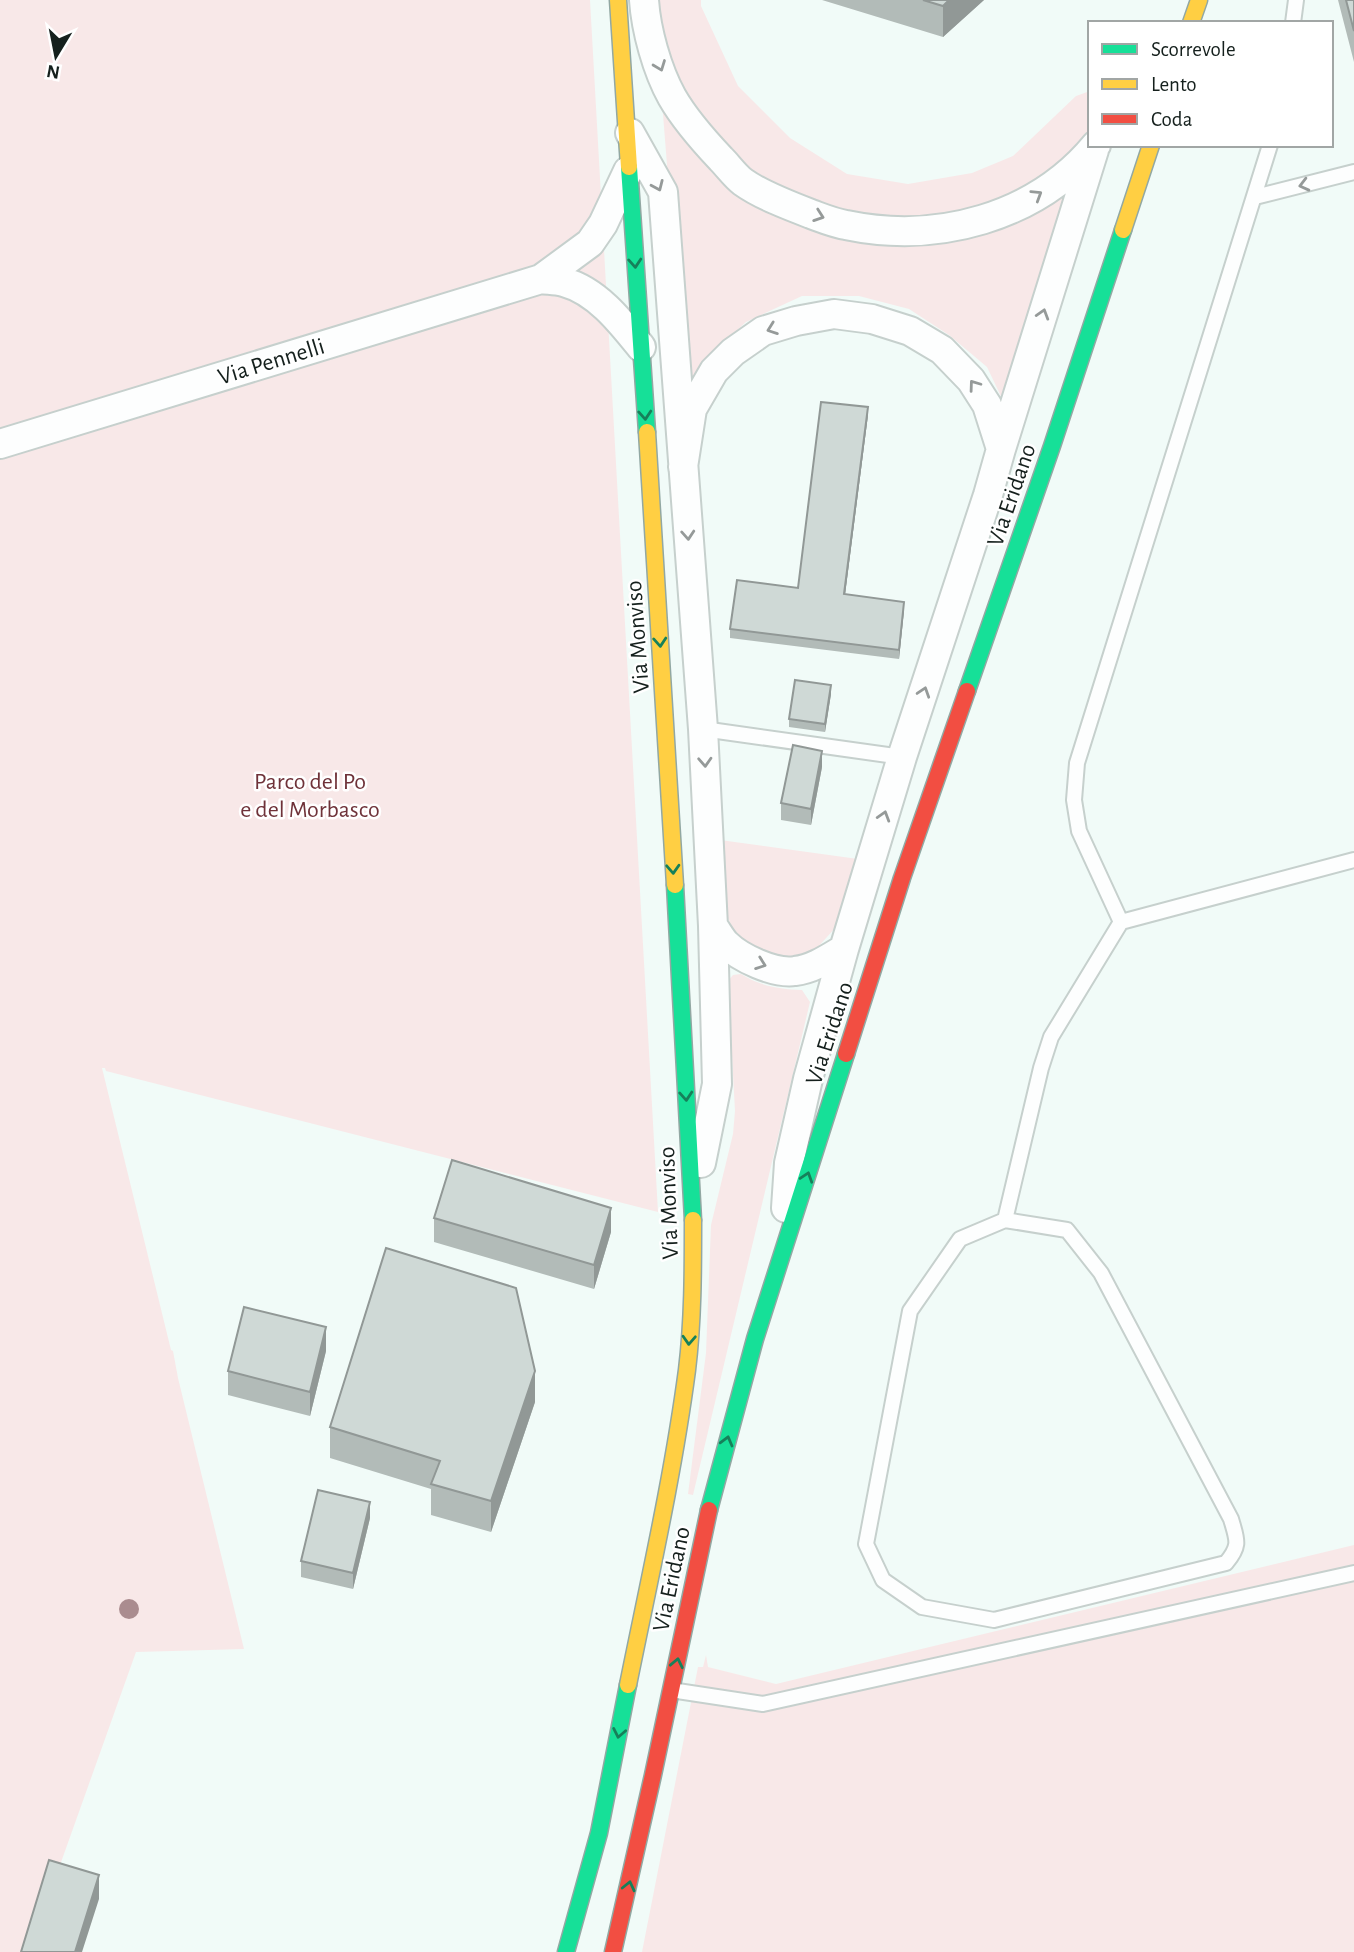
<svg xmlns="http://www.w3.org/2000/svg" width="1354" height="1952" font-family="'Alegreya Sans',sans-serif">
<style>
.green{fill:#f8e8e8}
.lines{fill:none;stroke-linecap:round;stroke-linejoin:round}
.lane-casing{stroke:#c6d0cd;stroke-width:18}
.street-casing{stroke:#c6d0cd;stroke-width:32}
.fast-casing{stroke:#92a8a3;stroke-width:19}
.slow-casing{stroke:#92a8a3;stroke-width:19}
.jam-casing{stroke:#92a8a3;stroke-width:19}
.lane{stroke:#fdfefe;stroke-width:14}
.street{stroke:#fdfefe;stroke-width:28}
.fast{stroke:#16e098;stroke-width:16}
.slow{stroke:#ffcf43;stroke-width:16}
.jam{stroke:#f24e42;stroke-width:16}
.tree{fill:#aa8c8f}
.wall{fill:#b2bbb8}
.shaded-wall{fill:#919896}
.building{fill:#cfd9d6;stroke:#919896;stroke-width:2}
.oneway{stroke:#959a99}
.oneway2{stroke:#16805a}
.labels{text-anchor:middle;stroke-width:5;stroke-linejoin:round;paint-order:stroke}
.street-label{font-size:24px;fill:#15201d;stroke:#fff}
.park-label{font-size:24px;fill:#6f3239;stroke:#fff}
</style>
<rect width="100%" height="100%" fill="#f1fbf8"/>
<path class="green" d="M0,0H590L658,1212L106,1071L105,1068H102L171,1350L173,1351L178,1378L244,1649L136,1652L29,1952H0Z
M654,0H701V6L738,86L790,138L847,174L908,184L972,173L1013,156L1076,96L1090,91V145L1007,409L987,367L949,335L909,309L859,296H802L746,322L705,360L686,406Z
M720,840L858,859L837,926L817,948L793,958L770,956L747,945L732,927L724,909Z
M741,974C760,986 779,989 802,990L810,1002L693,1495L688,1494L706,1353L711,1225L733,1134L735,1111L728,981L733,975Z
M1354,1545V1952H642L698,1667H703L706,1655L708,1667L776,1684Z"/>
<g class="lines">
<defs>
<path id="lane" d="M1293,23L1296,0
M1255,197L1354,172
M703,729L902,757
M1121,922L1354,860
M1005,1220L1067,1230L1101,1273L1231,1519C1237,1540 1241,1545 1226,1563L994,1620L922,1607L883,1580L866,1544L910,1311L960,1239Z
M1005,1220L1041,1068L1051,1037L1121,922L1079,831L1074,800L1077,763L1270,145
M671,1690L763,1704L1354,1573"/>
<path id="street" d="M644,0C646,30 657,70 672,97C684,118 704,141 721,159C728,166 735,176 743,182C761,195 790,206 811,214C822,218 834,223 846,225C937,244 1036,218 1096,145
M630,133L663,192L703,729L713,926C717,931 721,939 726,944C740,958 774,974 795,971C813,969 829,958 844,949L902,757L988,495L1001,449L987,405L971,380L942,350L910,331L872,319L834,314L796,321L763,331L733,352L714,371L692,409L683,467
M541,279C549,280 557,280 564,282C597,291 621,322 641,347
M0,444L541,279L590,243L603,224L628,171
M1001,449L1094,150
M701,1163L717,1084L713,926
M786,1208L789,1163L808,1079L844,949"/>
<path id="fast" d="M629,167L647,432
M967,691L1052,446L1123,230
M675,885L693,1220
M709,1510L755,1339L846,1054
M566,1952L599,1833L628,1685"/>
<path id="slow" d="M618,0L629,167
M1191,23L1199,0
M1123,230L1151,145
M647,432L675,885
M628,1685C649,1581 673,1476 687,1370C693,1321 693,1270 693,1220"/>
<path id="jam" d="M846,1054L902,878L967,691
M613,1952L653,1775L709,1510"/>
</defs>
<use href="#lane" class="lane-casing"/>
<use href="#street" class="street-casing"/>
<use href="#fast" class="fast-casing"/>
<use href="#slow" class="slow-casing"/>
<use href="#jam" class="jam-casing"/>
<use href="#lane" class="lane"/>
<use href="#street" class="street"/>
<use href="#fast" class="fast"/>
<use href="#slow" class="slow"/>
<use href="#jam" class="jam"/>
</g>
<circle class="tree" cx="129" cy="1609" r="10"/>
<path class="wall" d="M822,0H984L943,37Z
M1338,0H1354V62Z
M868,415L845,594L904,610L899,659L730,638V629L798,588Z
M831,694L825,732L789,727V719Z
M822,767L811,825L781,820V803Z
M434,1218L611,1232L594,1289L434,1242Z
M326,1351L310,1416L228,1395V1371Z
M535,1402L491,1532L431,1515V1489L330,1458V1427Z
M370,1518L353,1589L301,1577V1561Z"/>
<path class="shaded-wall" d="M949,0H984L943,37V6Z
M868,407V415L844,603V594Z
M904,602V610L899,659V650Z
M831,685V694L825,732V724Z
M822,751V767L811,825V809Z
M611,1208V1232L594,1289V1265Z
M326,1327V1351L310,1416V1392Z
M535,1371V1402L491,1532V1501Z
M370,1502V1518L353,1589V1573Z
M99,1875V1899L82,1952H75Z"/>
<path class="building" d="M923,0H949L943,6Z
M1346,0H1354V31Z
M821,402L868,407L844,594L904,602L899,650L730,629L737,580L798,588Z
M795,680L831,685L825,724L789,719Z
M793,745L822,751L811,809L781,803Z
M452,1160L611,1208L594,1265L434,1218Z
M386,1248L516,1288L535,1371L491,1501L431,1484L440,1461L330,1427Z
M244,1307L326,1327L310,1392L228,1371Z
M318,1490L370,1502L353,1573L301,1561Z
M49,1860L99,1875L75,1952H21Z"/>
<defs><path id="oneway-chevron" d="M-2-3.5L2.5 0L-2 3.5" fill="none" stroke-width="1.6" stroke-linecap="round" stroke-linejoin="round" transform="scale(1.75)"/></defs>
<g class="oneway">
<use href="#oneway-chevron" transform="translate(660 66) rotate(69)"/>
<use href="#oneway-chevron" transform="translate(1304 185) rotate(166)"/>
<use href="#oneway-chevron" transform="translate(658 186) rotate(66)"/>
<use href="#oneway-chevron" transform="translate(1037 195) rotate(-32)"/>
<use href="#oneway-chevron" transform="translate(819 216) rotate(19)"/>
<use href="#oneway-chevron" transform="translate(1043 314) rotate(-73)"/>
<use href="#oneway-chevron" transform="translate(772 329) rotate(160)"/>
<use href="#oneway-chevron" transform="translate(974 385) rotate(-126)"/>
<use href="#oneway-chevron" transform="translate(688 535) rotate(86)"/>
<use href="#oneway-chevron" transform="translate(924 692) rotate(-72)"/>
<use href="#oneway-chevron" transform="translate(705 762) rotate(87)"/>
<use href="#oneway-chevron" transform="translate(884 816) rotate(-73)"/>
<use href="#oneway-chevron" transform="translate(761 964) rotate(20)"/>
</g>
<g class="oneway2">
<use href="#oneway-chevron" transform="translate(635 263) rotate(86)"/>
<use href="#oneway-chevron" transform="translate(645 415) rotate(86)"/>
<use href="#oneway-chevron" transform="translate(660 642) rotate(86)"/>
<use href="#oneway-chevron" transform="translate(673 869) rotate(87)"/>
<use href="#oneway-chevron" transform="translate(686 1096) rotate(86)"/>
<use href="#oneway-chevron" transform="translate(807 1177) rotate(-72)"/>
<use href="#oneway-chevron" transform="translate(689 1340) rotate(93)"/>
<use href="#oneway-chevron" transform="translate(727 1441) rotate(-75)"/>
<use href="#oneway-chevron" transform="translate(677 1663) rotate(-78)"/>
<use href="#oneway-chevron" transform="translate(619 1733) rotate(101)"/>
<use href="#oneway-chevron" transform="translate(629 1886) rotate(-77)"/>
</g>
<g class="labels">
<g class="street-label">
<text transform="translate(271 361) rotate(-17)" y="8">Via Pennelli</text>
<text transform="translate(1011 495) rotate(-71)" y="8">Via Eridano</text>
<text transform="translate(637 637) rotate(-94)" y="8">Via Monviso</text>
<text transform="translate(829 1033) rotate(-72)" y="8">Via Eridano</text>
<text transform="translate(668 1203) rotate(-92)" y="8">Via Monviso</text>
<text transform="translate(671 1579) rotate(-78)" y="8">Via Eridano</text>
</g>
<g class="park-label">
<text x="310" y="789">Parco del Po<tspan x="310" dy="28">e del Morbasco</tspan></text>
</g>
</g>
<rect x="1088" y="21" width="245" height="126" fill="#ffffff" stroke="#a1a6a5" stroke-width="2"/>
<rect x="1102" y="44" width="35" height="10" fill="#16e098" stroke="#a1a6a5" stroke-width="2"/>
<text x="1151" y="56" font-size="21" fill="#15201d">Scorrevole</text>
<rect x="1102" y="79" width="35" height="10" fill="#ffcf43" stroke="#a1a6a5" stroke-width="2"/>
<text x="1151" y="91" font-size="21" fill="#15201d">Lento</text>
<rect x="1102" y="114" width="35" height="10" fill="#f24e42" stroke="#a1a6a5" stroke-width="2"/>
<text x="1151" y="126" font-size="21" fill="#15201d">Coda</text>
<g transform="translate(56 56) rotate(190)" stroke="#ffffff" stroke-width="5" paint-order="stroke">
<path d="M0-5L12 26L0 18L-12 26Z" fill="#15201d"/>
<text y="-10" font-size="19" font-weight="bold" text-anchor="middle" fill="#15201d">N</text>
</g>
</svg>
